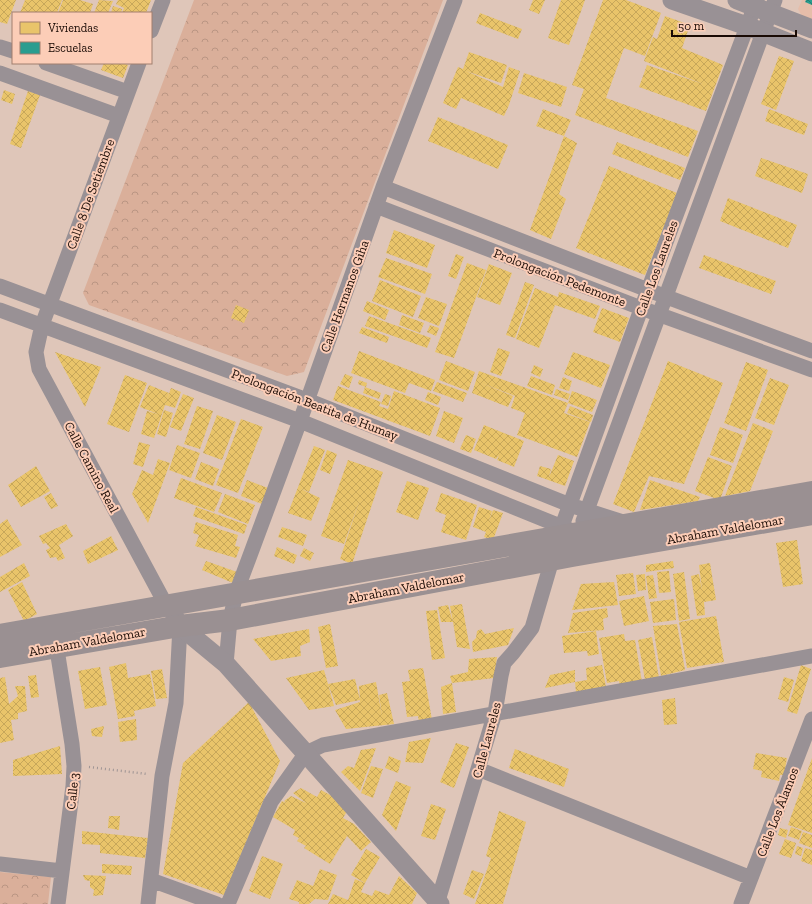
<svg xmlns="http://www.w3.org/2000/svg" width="812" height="904" font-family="'Zilla Slab',serif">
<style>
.built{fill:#e6bda9}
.park{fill:url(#park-crowns)}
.homes{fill:url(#homes-cross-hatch)}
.schools{fill:url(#schools-cross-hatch)}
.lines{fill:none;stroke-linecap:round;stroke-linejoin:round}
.path{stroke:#9e9494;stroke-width:2.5;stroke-dasharray:1 3;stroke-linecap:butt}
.minor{stroke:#999195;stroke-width:15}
.tertiary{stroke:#999195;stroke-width:19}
.secondary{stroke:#9a9092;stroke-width:22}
.labels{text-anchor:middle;stroke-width:4;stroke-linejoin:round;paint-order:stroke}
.street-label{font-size:13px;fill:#190a04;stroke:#fccdb7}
</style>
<defs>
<pattern id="park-crowns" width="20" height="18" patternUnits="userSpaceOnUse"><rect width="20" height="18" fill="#daaf9a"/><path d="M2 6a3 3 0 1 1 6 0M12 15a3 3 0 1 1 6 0" fill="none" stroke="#ba9583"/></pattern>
<pattern id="homes-cross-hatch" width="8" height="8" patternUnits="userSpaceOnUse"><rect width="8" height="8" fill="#e9c46a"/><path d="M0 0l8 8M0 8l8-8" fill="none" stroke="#c7a75a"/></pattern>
<pattern id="schools-cross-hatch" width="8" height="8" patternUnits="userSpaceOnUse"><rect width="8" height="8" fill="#2a9d8f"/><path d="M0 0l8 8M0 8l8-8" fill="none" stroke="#237e73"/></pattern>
</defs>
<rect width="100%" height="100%" fill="#dfc6b9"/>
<path class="built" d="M802,0H812V21L803,18L798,9Z"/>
<path class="park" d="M194,0H443L304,372L287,376L89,305L83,293Z
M0,872L51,877L48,904H0Z"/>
<path class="homes" d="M0,0H16L7,24L0,22Z
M25,0H62L57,13H20Z
M63,0H80L93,4L90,13H58Z
M99,0L113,1L108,13H94Z
M118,0H151L146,13H122L124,8L116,4Z
M533,0H545L539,14L529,10Z
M561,0H585L569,45L548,38Z
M603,0H626L661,13L645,56L624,48L606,98L698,131L688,157L575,115L584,89L572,85Z
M113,6L122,9L121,13H111Z
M480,13L522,29L518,39L476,23Z
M665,16L690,25L682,48L723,65L706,111L639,87L647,65L703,84L644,61L653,37L657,39Z
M469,52L507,65L501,83L466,71L503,87L509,67L520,71L509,105L504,116L461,98L456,109L443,103L458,67L463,69Z
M779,56L794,61L776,110L761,104Z
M104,63H122L128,65L123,78L101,70Z
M524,73L567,87L561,107L518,93Z
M4,90L15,94L12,104L1,100Z
M28,91L40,95L21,148L10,144Z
M543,109L571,120L564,136L577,143L559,194L566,199L551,239L530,230L564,136L536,126Z
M769,109L808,124L804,135L765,121Z
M438,117L508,145L498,169L428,141Z
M617,142L685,168L680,180L612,154Z
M761,158L808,174L802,193L755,176Z
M609,166L677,193L645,275L576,248Z
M728,198L797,225L788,248L720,221Z
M394,230L435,245L427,268L386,253Z
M456,254L464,257L456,279L448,276Z
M704,255L776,281L771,294L699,268Z
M386,258L432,274L425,294L378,277Z
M467,263L486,270L454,358L435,352Z
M489,264L512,273L500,305L477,297Z
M380,280L421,296L413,317L372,301Z
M525,282L534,285L515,338L506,335Z
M535,288L558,297L559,292L600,306L595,319L555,305L539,348L516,339Z
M426,297L447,304L439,326L418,318Z
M367,301L389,310L385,320L363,311Z
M236,305L249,310L244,323L231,318Z
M602,308L629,318L620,342L593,332Z
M402,315L424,323L420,333L399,325Z
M369,316L431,338L427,348L365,326Z
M430,325L439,328L436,336L427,332Z
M362,327L389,337L387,343L359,333Z
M498,348L510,352L501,376L490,372Z
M359,351L435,380L431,391L409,383L405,393L351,373Z
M55,352L101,367L85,407Z
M573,352L610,365L601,388L564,374Z
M446,361L475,372L468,391L439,380Z
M668,361L723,383L684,484L649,476L634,512L613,504Z
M746,362L768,370L746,431L724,423Z
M534,365L543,369L540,377L531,373Z
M479,371L568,403L564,413L590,422L577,457L517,435L525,413L511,408L515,396L481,383L513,396L508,407L472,393Z
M345,374L353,377L349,388L340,384Z
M125,375L147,383L129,432L107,424Z
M531,376L555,385L552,395L527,386Z
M563,377L572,381L569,391L559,388Z
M770,378L789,385L774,425L755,418Z
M359,380L367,383L366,387L358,384Z
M437,382L467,393L463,402L433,391Z
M149,385L169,393L154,438L141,434L147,411L158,414L140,407Z
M338,386L381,402L379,406L388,409L394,391L440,408L430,436L333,400Z
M365,387L381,393L379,399L363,393Z
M171,388L181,392L175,408L165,405Z
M556,389L570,394L568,400L554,395Z
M572,391L597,400L592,412L568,403Z
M428,392L441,397L438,405L425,400Z
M183,394L194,398L181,431L170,427Z
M385,394L391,396L388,406L381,404Z
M197,406L213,411L200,449L184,444Z
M570,406L593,415L591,422L567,413Z
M164,410L173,413L166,437L157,434Z
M444,411L463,418L454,443L436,436Z
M217,415L236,422L222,460L203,453Z
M241,419L263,427L238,493L216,485Z
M753,423L773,431L750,491L725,496Z
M484,425L524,441L514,467L497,460L499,455L496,459L474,450Z
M720,427L743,435L733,463L710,455Z
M466,435L476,439L471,453L460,449Z
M139,442L150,445L143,467L133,464Z
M177,445L200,453L191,478L169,470Z
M314,446L325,450L309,492L301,489L320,498L311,521L288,513Z
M327,450L337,454L330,474L320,470Z
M558,455L574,461L565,486L537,476L540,466L551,469L549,477Z
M708,457L732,466L720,500L695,491Z
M158,459L170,463L148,523L132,494L142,470L153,475Z
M348,460L383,472L352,564L340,559L360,499L344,544L321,536Z
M201,462L219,469L213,486L195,479Z
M36,466L50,491L21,507L8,485Z
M181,478L222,493L214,512L174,498Z
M247,480L268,488L262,504L241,496Z
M650,480L700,497L698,501L640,510Z
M407,481L429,488L418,520L396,512Z
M51,493L58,506L51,509L44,497Z
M441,493L477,505L466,540L441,532L446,515L435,511Z
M225,494L255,505L248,524L218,512Z
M196,507L247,525L244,534L193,516Z
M479,507L492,511L489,521L493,510L503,513L493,540L484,537L486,532L473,527Z
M7,519L22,545L0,557V524Z
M196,522L238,535L235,546L240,547L236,558L195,546L199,535L193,533Z
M66,524L73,536L59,545L65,558L58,561L56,557L50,558L46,550L50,548L46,543L43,544L39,536Z
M282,527L307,535L303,546L278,537Z
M111,536L118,550L88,564L83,551Z
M797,540L803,584L783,587L776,543Z
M277,547L297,555L294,564L274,556Z
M304,548L314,553L310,561L300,556Z
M206,561L237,572L233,583L202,570Z
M673,561L674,568L646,572V565Z
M24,563L30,576L0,592V577Z
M710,563L716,600L704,602L705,615L697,616L691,576L699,574L702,590L699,565Z
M669,571L671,592L659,593L657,572Z
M684,572L690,619L679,621L673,574Z
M633,573L636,594L619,596L616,575Z
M645,574L646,590L638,591L636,575Z
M653,575L657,598L649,599L646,576Z
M22,582L37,614L24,621L8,590Z
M614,582L618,605L572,610L581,584Z
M644,596L649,621L624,626L619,601Z
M674,599L676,620L653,623L650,602Z
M462,604L470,649L457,647L453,622H441L438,607L448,605L453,622L450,606Z
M607,608L608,617L603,619L604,630L568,633L573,613Z
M437,610L445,658L432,660L426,611Z
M716,616L724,662L687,668L679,622Z
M330,624L338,666L326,668L318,627Z
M677,624L685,670L661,676L653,626Z
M514,628L508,645L473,652L472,642L476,638L477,631L481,629L485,634Z
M309,629L310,642L300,646L301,656L271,661L253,639Z
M596,631L599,654L588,656L587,651L564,653L562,636Z
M624,634L625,641L635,640L642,682L620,686L619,681L607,683L599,638Z
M652,637L659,678L645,680L638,640Z
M497,657L494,678L452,683L456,712L443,714L441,687L452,683L450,676L468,672L469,659Z
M126,663L128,678L150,674L156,706L134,711L135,716L118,719L109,667Z
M602,665L606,687L576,692L575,682L587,680L586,668Z
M801,665L811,669L797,714L787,711Z
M100,667L107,705L85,709L78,671Z
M423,668L432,720L419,722L418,716L407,717L402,682L410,681L408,670Z
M162,669L167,698L156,699L151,671Z
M324,670L328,684L355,679L360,700L336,705L328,684L334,706L309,710L286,678Z
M575,670V682L545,688L550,675Z
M36,675L39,697L31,698L28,676Z
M5,677L9,704L18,696L15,686H25L27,711L18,713V719L11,720L14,740L0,743V678Z
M784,677L794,680L788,702L778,699Z
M376,682L382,716L379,695L387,693L394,724L346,729L335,710L360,702L359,686Z
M675,698L677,724L664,725L662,700Z
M249,702L280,761L224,895L163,874L183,763Z
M136,719L137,740L120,742L118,722Z
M104,726L102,737L92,736L91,729Z
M431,738L423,763L405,762L409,742Z
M456,743L469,747L454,788L440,782Z
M60,746L62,774L13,776V760Z
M376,748L360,791L341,772L348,766L354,768L361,750Z
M515,749L569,769L564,787L509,768Z
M756,753L787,758L784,775H780L779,781L761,777L762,771L753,769Z
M389,756L401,761L398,773L385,768Z
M812,758V833L788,825Z
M371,766L383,769L373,798L361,793Z
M396,781L411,787L396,831L382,815Z
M301,788L317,797L321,790L350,806L343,818L354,824L371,842L361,851L347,836L330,864L304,848L306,846L297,841L299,838L293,835L295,830L273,817L282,801L286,803L284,801L291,796L306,803L293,793Z
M431,804L446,809L435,840L421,836Z
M499,811L526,822L503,904H475L491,858L486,856Z
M109,816H120L119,830L108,828Z
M791,827L802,831L799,840L788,836Z
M780,828L788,830L786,838L778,835Z
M82,831L148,838L145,858L100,853V845L82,844Z
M803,832L812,835V848L799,843Z
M785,839L796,843L791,858L779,854Z
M797,846L803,848L801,856L795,854Z
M805,848L812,850V865L801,861Z
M366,849L380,857L365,883L361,892L372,896L375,890L389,895L399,876L417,893L412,904H328L333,894L348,900L355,879L365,883L351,875Z
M262,856L283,864L270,899L249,891Z
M102,864L132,866L131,875L102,873Z
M320,869L337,875L328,900L315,899L309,904H299V902L289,899L297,880L313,886Z
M472,870L484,874L474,899L463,894Z
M83,875L106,876L103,895L93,896L94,890L90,887V881L85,880Z"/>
<path class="schools" d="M806,0H812V5L805,2Z"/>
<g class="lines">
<path class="path" d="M89,767L147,774"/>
<path class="minor" d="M151,31L163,0
M0,47L13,51
M46,63L128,92
M139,63L42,325L36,352L39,369L166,605
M0,73L119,116
M383,187L648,290L812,351
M376,206L641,308L812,370
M0,286L307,400L570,505L626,523
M0,310L300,421L570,530
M583,521L775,0
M55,637L72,744L74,766L73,786L58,904
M226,664L230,620L236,593L300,421L383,187L455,0
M478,769L751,878
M0,864L62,871
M151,880L217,904
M148,904L162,776L176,703L180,626
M228,904L271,802L306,753L323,745L812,656
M437,904L495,713L501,676L504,663L513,653L532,628L562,526L648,290L757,0
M741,904L812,719"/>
<path class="tertiary" d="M672,0L747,26L812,52
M737,0L812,29
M175,618L180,626L226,664L440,904"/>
<path class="secondary" d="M0,635L812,492
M0,657L180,626L230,620L572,556L812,514"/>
</g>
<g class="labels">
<g class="street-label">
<text transform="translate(90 194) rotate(-70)" y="5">Calle 8 De Setiembre</text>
<text transform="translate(656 268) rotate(-70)" y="5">Calle Los Laureles</text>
<text transform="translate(560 277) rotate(21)" y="5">Prolongación Pedemonte</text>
<text transform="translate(344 296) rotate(-70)" y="5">Calle Hermanos Giha</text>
<text transform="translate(315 404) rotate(21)" y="5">Prolongación Beatita de Humay</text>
<text transform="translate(92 467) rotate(62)" y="5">Calle Camino Real</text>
<text transform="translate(725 529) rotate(-10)" y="5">Abraham Valdelomar</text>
<text transform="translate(406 587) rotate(-11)" y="5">Abraham Valdelomar</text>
<text transform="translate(87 641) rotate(-10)" y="5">Abraham Valdelomar</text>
<text transform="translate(486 740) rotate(-75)" y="5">Calle Laureles</text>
<text transform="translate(72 791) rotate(-84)" y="5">Calle 3</text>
<text transform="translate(777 812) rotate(-69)" y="5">Calle Los Álamos</text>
</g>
</g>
<rect x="12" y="12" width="140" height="52" fill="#fccdb7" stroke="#a17f6f"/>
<rect x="20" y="22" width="20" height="12" fill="#e9c46a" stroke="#a17f6f"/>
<text x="48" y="32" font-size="12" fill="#190a04">Viviendas</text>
<rect x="20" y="42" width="20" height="12" fill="#2a9d8f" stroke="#a17f6f"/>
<text x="48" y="52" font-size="12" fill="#190a04">Escuelas</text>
<path d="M672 30v6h124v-6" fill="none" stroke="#190a04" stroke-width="2"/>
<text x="678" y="30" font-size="12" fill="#190a04" stroke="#fccdb7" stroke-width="3" paint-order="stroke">50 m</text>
</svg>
